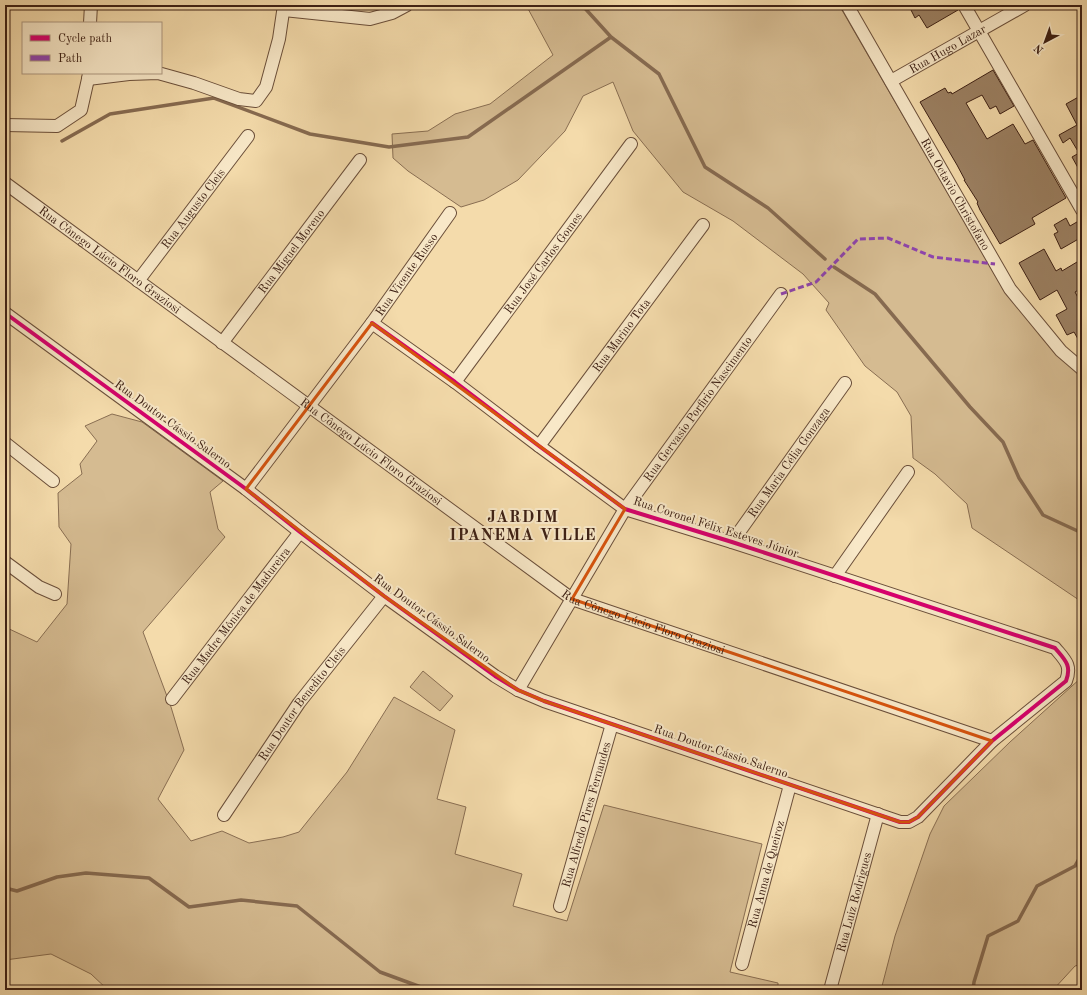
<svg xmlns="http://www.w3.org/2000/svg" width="1087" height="995" font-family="'Old Standard TT',serif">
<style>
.green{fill:#d5bb91;stroke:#896e52}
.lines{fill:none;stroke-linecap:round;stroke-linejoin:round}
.stream{stroke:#866a50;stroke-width:3.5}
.building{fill:#9c8163;stroke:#3d2014}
.minor-casing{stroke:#6b4f3a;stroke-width:14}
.minor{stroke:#f8e8c8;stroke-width:12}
.quiet{stroke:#8e44ad;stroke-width:3;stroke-dasharray:6 3;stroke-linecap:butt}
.cycleway-casing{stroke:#f8e8c8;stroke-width:6}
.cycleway{stroke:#d6006c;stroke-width:4}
.marked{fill:none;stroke:#d7530d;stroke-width:3;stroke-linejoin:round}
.labels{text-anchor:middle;stroke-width:4;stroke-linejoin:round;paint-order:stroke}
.street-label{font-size:12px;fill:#3d2014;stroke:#f8e8c8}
.district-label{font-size:16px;font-weight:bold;letter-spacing:1px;fill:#3d2014;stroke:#f8e8c8}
</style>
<rect width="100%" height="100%" fill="#f4dbab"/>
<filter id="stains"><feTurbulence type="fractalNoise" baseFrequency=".005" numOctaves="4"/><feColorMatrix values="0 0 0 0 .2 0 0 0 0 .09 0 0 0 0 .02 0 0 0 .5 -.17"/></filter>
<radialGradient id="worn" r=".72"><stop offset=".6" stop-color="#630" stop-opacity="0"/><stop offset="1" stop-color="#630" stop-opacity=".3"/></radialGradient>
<path class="green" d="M526,5H839L1006,294L1082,373V602L972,528L967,504L935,474L913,458L911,416L897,392L865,366L826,310L829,303L803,274L733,221L683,192L633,131L613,82L583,96L565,131L518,180L484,200L461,207L408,171L393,158L392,134L428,131L455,114L490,104L553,55Z
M112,414L142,422L223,481L210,492L218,529L225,537L143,632L171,707L184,750L158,799L191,841L222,831L249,843L283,837L299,832L347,772L394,697L455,730L437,799L466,807L455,854L522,874L513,906L567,921L604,805L762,844L730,972L778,983V990H108L91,974L51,954L5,960V627L37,642L67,604L71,544L59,527L58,493L82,474L80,464L97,441L85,426Z
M423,671L453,696L440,711L410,687Z
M1082,677V964L1075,966L1053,990H881L895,936L930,834L944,806L1010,742Z"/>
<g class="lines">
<path class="stream" d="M582,5L611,37L659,74L705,167L768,208L825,259
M62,141L110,114L214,98L310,134L389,147L468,137L611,37
M834,267L875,294L970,407L1003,442L1019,478L1043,515L1082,533
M5,888L17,891L57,877L86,873L149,878L189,907L241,900L297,906L380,972L429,990
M973,990L974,982L988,936L1018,921L1037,886L1075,866L1082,854"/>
</g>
<path class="building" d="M919,5H957L958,10L927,28L919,15L915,18L911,10Z
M993,70L1014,106L1000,114L996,106L990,109L982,95L966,103L987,139L1013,124L1025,144L1033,140L1066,198L1032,218L1035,224L1000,244L980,210L977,203L978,202L964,180H965L957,165L920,102L945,88L948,93L951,92L952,94Z
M1082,95V175L1072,157L1079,153L1070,138L1063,143L1059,135L1077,125L1066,104Z
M1066,218L1070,226L1082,219V237L1061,249L1054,234L1058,232L1054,225Z
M1044,249L1056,271L1061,268L1062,271L1082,259V288L1075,292L1082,305V346L1074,332L1067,335L1056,315L1067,309L1057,290L1040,300L1019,263Z"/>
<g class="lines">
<defs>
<g id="minor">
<path id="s1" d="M847,5L1010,289L1061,351L1082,369"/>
<path d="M964,5L1082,210"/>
<path d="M284,10L370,19L392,13L407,5"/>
<path d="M90,23L91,5"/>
<path d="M88,79L129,74L158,73L194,83L239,99L256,101L266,87L279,39L284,5"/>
<path id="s2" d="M891,81L1025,5"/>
<path d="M5,125L57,126L81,110L88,79L89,73"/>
<path id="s3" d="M5,183L572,599L992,741"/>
<path id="s4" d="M138,281L248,136"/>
<path d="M5,313L246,489L300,532L384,596L495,676L518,690L544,701L900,822H909L918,817L992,741L1066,681C1072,665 1065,660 1055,648L732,542L625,509L539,446L455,382L372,323"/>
<path id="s5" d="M222,343L360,160"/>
<path id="s6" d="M455,382L631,144"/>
<path d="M5,443L53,481"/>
<path id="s7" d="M539,446L703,225"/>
<path id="s8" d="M246,489L372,323L450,213"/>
<path id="s9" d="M732,542L845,383"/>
<path d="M5,562L39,587L55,594"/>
<path d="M835,576L908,472"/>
<path id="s10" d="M518,690L625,509L781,294"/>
<path id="s11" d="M172,699L300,532"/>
<path id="s12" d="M224,815L299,703L384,596"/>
<path id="s13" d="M560,906L612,724"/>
<path id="s14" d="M742,964L790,785"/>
<path id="s15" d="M830,990L878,814"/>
</g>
</defs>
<use href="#minor" class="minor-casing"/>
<use href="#minor" class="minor"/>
<path class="quiet" d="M781,294L816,282L858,239L888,238L933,257L995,264"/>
<defs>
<path id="cycleway" d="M5,313L246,489L300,532L384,596L495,676L518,690L544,701L900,822H909L918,817L992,741L1066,681C1072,665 1065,660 1055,648L732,542L625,509L539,446L455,382L372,323"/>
</defs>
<use href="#cycleway" class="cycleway-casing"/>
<use href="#cycleway" class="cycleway"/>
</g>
<path class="marked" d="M372,323L625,509L572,599L992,741L918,817L909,822H900L544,701L518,690L384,596L246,489Z"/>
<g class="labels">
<g class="street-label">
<text dy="4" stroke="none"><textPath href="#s2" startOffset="65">Rua Hugo Lazar</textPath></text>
<text dy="4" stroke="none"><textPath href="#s1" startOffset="218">Rua Octavio Christofano</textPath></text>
<text dy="4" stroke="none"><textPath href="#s4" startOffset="91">Rua Augusto Cleis</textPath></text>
<text dy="4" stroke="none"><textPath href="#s5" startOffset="115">Rua Miguel Moreno</textPath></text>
<text dy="4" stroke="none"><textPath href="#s3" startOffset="130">Rua Cônego Lúcio Floro Graziosi</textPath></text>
<text dy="4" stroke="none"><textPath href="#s6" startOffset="148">Rua José Carlos Gomes</textPath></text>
<text dy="4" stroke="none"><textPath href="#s8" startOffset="268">Rua Vicente Russo</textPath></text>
<text dy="4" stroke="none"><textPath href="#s7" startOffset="138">Rua Marino Tota</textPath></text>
<text dy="4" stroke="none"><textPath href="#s10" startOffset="334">Rua Gervasio Porfirio Nascimento</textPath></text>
<text transform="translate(173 424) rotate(36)" y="4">Rua Doutor Cássio Salerno</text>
<text dy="4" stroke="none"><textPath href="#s3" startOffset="454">Rua Cônego Lúcio Floro Graziosi</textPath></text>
<text dy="4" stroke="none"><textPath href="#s9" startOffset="98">Rua Maria Célia Gonzaga</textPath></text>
<text transform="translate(716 527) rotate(18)" y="4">Rua Coronel Félix Esteves Júnior</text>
<text dy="4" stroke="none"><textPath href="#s11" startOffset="105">Rua Madre Mônica de Madureira</textPath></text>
<text transform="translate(432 618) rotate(36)" y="4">Rua Doutor Cássio Salerno</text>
<text dy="4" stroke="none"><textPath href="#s3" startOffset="778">Rua Cônego Lúcio Floro Graziosi</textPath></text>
<text dy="4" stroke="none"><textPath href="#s12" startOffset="136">Rua Doutor Benedito Cleis</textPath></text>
<text transform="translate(721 751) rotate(19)" y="4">Rua Doutor Cássio Salerno</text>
<text dy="4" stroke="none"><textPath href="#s13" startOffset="95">Rua Alfredo Pires Fernandes</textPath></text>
<text dy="4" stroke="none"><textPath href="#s14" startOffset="93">Rua Anna de Queiroz</textPath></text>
<text dy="4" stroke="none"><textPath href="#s15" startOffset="91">Rua Luiz Rodrigues</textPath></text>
</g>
<g class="district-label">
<text x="523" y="522">JARDIM<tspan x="523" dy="18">IPANEMA VILLE</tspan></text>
</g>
</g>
<rect width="1087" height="995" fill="none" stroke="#f4dbab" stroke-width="20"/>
<rect x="6" y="6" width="1075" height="983" fill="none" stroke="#3d2014" stroke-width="2"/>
<rect x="10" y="10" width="1067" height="975" fill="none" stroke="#3d2014"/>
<rect x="22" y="22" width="140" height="52" fill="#f8e8c8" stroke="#ad9880"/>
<rect x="30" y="35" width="20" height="6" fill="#d6006c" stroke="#ad9880"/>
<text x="58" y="42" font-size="12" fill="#3d2014">Cycle path</text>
<rect x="30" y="55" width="20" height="6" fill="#8e44ad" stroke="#ad9880"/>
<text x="58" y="62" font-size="12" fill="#3d2014">Path</text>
<g transform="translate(1045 42) rotate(221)" stroke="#f8e8c8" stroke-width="3" paint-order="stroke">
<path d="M0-3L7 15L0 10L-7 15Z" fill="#3d2014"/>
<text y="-6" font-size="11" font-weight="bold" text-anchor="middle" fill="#3d2014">N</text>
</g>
<rect width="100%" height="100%" filter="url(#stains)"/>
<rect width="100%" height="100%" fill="url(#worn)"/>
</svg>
